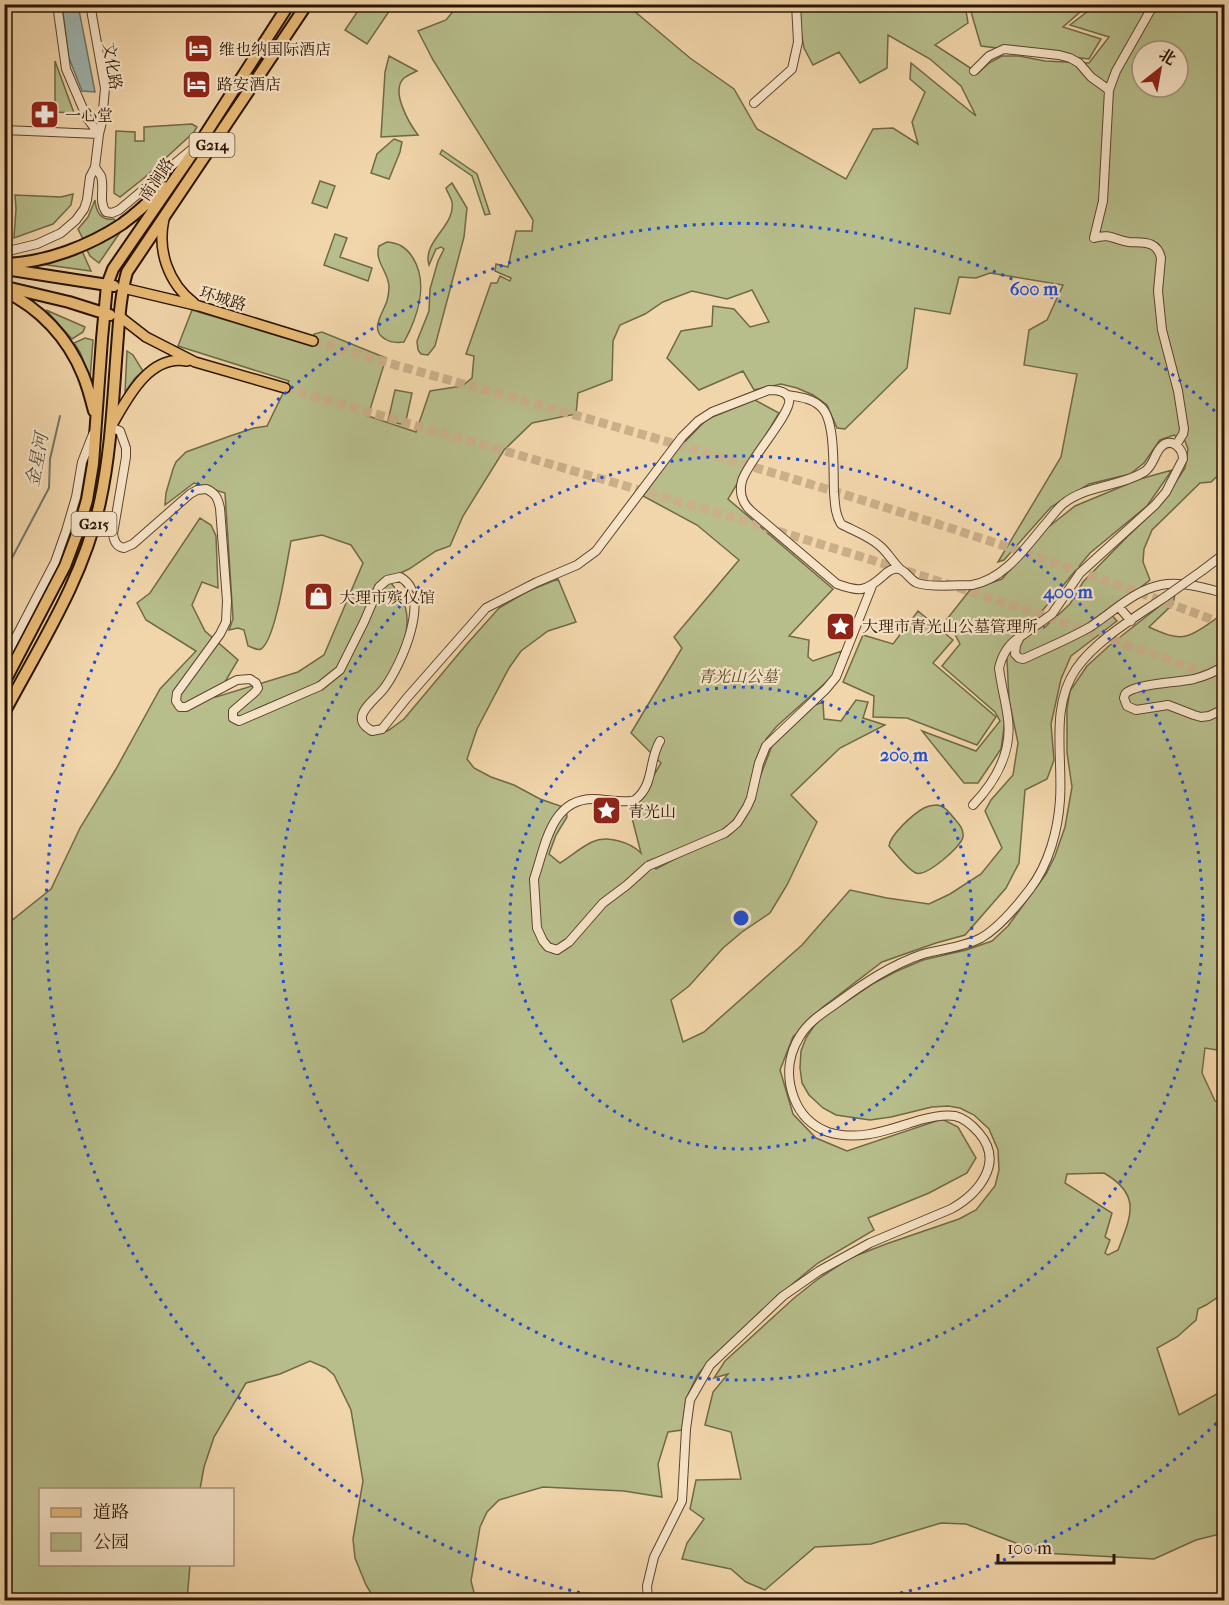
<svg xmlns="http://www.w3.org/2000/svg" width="1229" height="1605" font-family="'IM FELL French Canon','Noto Serif SC',serif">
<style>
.green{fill:#b7be8c;stroke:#706946;stroke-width:1.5;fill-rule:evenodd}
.water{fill:#9fb7b3;stroke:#70766b;stroke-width:1.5}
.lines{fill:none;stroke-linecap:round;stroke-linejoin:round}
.stream{stroke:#70766b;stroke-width:2}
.major-tunnel{stroke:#caaf89;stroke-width:9;stroke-dasharray:9 4.5;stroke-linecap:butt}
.minor-casing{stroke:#5c442b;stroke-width:10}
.major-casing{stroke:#2a1400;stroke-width:12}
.highway-casing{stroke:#2a1400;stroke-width:14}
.minor{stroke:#f7e4c8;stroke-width:8}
.major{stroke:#e9bb76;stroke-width:9}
.highway{stroke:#e9bb76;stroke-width:10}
.minor-bridge-casing{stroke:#5c442b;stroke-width:10;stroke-linecap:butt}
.minor-bridge{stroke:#f7e4c8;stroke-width:8}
.ring{fill:none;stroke:#1d4ed8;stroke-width:3;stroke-dasharray:3 6}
.labels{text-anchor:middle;stroke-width:4.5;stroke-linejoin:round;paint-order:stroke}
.shield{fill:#f7e4c8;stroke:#68523c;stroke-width:1.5}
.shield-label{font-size:15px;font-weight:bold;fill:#2a1400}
.poi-label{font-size:16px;fill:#2a1400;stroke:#f7e4c8;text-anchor:start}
.street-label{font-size:16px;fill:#2a1400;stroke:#f7e4c8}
.park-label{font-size:16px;font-style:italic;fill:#54472a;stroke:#f7e4c8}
.water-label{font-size:18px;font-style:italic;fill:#534d3f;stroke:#f7e4c8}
.centre{fill:#1d4ed8;stroke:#f7e4c8;stroke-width:3}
.ring-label{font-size:18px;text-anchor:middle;font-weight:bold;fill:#1d4ed8;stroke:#f7e4c8;stroke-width:4.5;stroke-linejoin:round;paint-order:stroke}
</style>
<rect width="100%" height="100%" fill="#f2d6ab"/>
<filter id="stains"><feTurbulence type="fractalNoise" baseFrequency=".00333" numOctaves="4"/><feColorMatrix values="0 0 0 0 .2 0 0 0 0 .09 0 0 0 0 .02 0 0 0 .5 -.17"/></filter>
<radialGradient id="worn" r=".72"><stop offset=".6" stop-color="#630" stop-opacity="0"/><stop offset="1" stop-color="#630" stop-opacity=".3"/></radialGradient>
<path class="green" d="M1139,4L1224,5V470L1211,482L1200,483L1152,530L1144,549L1143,562L1150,580L1109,612L1117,621L1071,656L1061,679L1051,724L1054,760L1047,779L1025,790L1019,863L1006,888L965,935L936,943L882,962L823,1007L793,1037L780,1070L793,1114L816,1138L847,1151L942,1119L958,1127L976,1158L967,1173L929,1193L868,1218L874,1230L818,1263L796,1281L712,1357L697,1376L686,1399L682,1430L668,1432L658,1464L662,1497L624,1491L543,1487L499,1500L487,1512L480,1527L471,1581L476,1600H375L366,1585L355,1558L353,1539L363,1481L351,1410L334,1375L326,1368L310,1361L280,1374L246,1383L214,1437L204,1467L200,1489L40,1490V1564L190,1565L187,1600H5L4,923L11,921L51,889L80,828L116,769L160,689L196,651L146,620L137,603L150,593L200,518L211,525L216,536L218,588L202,582L192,605L205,631L238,660L216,697L298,672L324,655L363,563L351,545L322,535L291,541C287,560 276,640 261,649C257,651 252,647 248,646L244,630L238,628L229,630L233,619L225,493L194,483L165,505L166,493L173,469L176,462L186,452L230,436L254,428L267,426L289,381L178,346L192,310L312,346L314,334L322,332L386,358L368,416L416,432L430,391L462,386L472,378L474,356L466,354L491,283H497L500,276L510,281L511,278L495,271L496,264L508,267L516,231H532L533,220L433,60L418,31L446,20L458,5H627L690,58L734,89L757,129L846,179L873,129L893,128L918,144L912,122L925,92L910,79L911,63L976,116L961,86L930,59L888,35L887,68L860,83L839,52L813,65L804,48L796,5H965L968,23L935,45L978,73L989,63L1002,56H1019L1045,61L1089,63L1109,37L1070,25L1096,5H1124L1137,7ZM1142,51H1178V87H1142ZM990,273L1063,285L1047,320L1029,330L1024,365L1077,374L1061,457L998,562L1004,560L1051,507L1089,484L1130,474L1144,463L1160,440L1174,435L1185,441L1188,449L1185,468L1161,504L1127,537L1083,582L1070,604L1044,628L1042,611L1090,553L1147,506L1172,470L1140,479L1075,506L1042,532L1002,579L970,590L947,619L960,644L942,666L995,712L1000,721L976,751L922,731L964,783H978L1001,749L1005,720L996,668L1007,660L1009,700L1018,743L1013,775L991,800L985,811L1002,848L981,874L950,894L929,904L887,898L850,890L802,945L704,1032L683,1042L671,1000L689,986L723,948L742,932L770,913L787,885L817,822L791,795L840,748L885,725L863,718L868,702L856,700L841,721L824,719L823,702L807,708L775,738L751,800L736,824L721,832L736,818L753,790L766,739L777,726L833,676L842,651L813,661L808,657L809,640L789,636L833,589L728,499L779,413L755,400L707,419L675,452L643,496L697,525L739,560L674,637L682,648L631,733L661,763L631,814L641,853C630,842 607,835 592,842C581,847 570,857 560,863L549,854L556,835L567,817L566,808L540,799L514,785L491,777L474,768L467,759L477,729L509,668L521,651L548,631L576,622L558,579L528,591L499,608L466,645L404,719L389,730L382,733L373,734L360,716C383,686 421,638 402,598C398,591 392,585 388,579L409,569L436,551L450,546L463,516L504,450L532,423L576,414L578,393L612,380L613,341L620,325L645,314L663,302L692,291L727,299L752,290L769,322L750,327L734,309L713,306L712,326L681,331L667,358L699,390L743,371L754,390L781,384L797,388L813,395L827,405L837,428L845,429L907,368L915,308L950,314L959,277L976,278ZM714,836L684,854L656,869L648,861Z
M362,5H383L390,10L367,44L345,30Z
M969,5H1088L1063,27L1101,39L1089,59L981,46Z
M389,56L417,71C413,73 408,75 404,78C390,91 409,123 418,135L381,137L385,72Z
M55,61L74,113L55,112Z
M192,124L197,127L194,132L144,178L120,197L114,193L116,131L135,132V141H144V127Z
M394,139L402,142L400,152L389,179L371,173L377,154Z
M442,150L477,174L490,214L485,215L472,176L440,154Z
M320,181L335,186L327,208L312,203Z
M452,183L467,208L464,237L435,346L428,355L421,354L418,350L417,341L429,311L430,289L438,261L444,249L441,247L436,249L429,265C422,241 456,226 452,202C451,197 447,192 446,188Z
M73,194L71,205L53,224L14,238L16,209L15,195L61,197Z
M95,200C96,212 101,221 114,219L116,222L83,239L78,229L88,217Z
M121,231L99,263L90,256L86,248Z
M335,234L347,238L340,257L372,268L368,281L324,265Z
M387,242C399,243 406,247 413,258C429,284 417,318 404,342C397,343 391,343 385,339C369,330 383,313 387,301C388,297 389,291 389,287C389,272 374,262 379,246Z
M82,251L91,271L40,264Z
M46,310L85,327L83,332L72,339Z
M85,338L93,340L90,379L80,352L74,343Z
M127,351L133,355L143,371L135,378L125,392Z
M395,390L412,393L405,425L388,421Z
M1175,594L1173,604L1149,627C1160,632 1174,639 1186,636C1197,634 1215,619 1224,613V1051L1205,1048L1202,1073L1215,1101L1224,1104V1293L1206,1305L1198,1309L1196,1320L1177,1337L1157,1348L1179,1415L1224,1390V1533L1196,1540L1154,1559L1042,1553L966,1524L941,1523L871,1544L815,1547L765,1590L746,1582L731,1569L682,1559L687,1543L704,1519L690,1509L696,1480L741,1479L731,1432L705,1425L713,1392L728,1374L714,1378L725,1361L793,1299L818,1279L850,1258L886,1244L959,1219L976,1210L995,1186L999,1170L998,1150L989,1129L974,1115L960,1108L948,1106L932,1107L891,1117L870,1120L836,1115L823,1108L809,1095L802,1083L800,1068L801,1051L806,1038L814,1026L822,1018L874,983L897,971L923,960L966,950L992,941L1008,926L1046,874L1055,856L1065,827L1072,787L1067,753V708L1070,691L1087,666L1110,645ZM1104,1173C1142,1195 1131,1216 1118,1250L1108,1255L1105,1253L1110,1240L1105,1237L1112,1213L1065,1183L1067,1174Z
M918,611L953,640L933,663L996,717L977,745L907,718L873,717L874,696L843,682L863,635L893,644Z
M938,805C945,807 948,811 953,817C958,823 964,828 963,837C961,847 926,877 916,873C908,870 895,853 889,846C890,835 913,814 924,808C928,806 934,805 938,805Z"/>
<path class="water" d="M62,5H78L95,92L82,91L69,58Z"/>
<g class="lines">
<path class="stream" d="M4,573L49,488L50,459L60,416"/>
<path class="major-tunnel" d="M313,341C413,371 513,397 613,426C819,485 1024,548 1224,624
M285,388C600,479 917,565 1224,680"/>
<defs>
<path id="minor" d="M57,4L66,69L87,118L99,134
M1154,4L1116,71L1109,90L1103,201L1094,238C1111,233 1114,240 1129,242C1143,243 1157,240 1161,258L1158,291L1162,330L1178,391L1184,429L1183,434L1176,445
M974,71L989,56L1004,49L1059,55L1070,58L1079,63L1091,77L1109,90
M754,103L792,69L798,42L796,4
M4,130L99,134
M95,167C97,170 99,173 101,176C105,188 98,201 106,212L112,213L119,210L192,149
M4,252L37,244L61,233L76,220L84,209L87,200L90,177L95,167L99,134L102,122L105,88L90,4
M787,395C799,397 812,398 821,407C836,420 833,472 834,492C835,504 835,514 841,524C854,531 869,536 880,546C888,553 893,562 900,569
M110,427L120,431L126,448V457L113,534C114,542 117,547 124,548L133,544L190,494L197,490L206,489C216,493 218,499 220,508L227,601L226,622L220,634L177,693L176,701L180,707H186L237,680L250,679L256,683L258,688L255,692L233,711V718L239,721L320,686L340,670L364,622L379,587L387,580L400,577C433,595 401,665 385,687C379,696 364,706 362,716C361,724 366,727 372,731L382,729L406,699L486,608L537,582L577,565L596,551L682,437L698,421L712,412L769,390C776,390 787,391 789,399C793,412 747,462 742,481C739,492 742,503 751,511L837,584C859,592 865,592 883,576C886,573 889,570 894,569C905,567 908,579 917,583C929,588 959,585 972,585C1006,579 1027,545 1048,521C1053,515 1057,509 1063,504C1086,485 1120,487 1144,472C1154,466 1154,453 1162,446C1172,437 1183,449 1183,459L1166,492L1155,505L1080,573L1052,614L1020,637L1016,645L1015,654L1019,658L1023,659C1043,650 1071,638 1090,627C1112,613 1134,590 1161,585C1181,581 1205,588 1224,593
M1203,570L1224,554
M1119,607L1131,621
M4,660L55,562L66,531L76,497L82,462L93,434
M1224,666C1215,672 1205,676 1194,679C1176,683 1144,683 1129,691C1125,693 1125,694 1124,698L1127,706L1136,710L1168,705L1194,715L1201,717L1209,716L1224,709
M660,741C648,761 655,784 635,800C621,804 607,799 593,799C550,799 545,848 534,879L537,928L543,941L548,947L557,950L569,942L603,903L627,885L648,866L725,833L730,829L737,823L747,807L751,798L759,763L766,746L826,689L836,677L872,586
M973,805C995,782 1012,752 1008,719C1006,702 1001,685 999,668C1002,655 1008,645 1018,638
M648,1600L647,1586L654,1557L682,1501L686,1429L690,1400L710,1365L783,1296L819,1271L870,1243L951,1209C978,1194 1005,1163 979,1133C973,1126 964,1118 955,1116C944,1114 931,1117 920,1120C890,1129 860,1142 828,1132C812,1126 800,1114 794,1098C786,1077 788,1055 800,1036C809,1021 823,1013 837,1003C864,983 891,965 923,954C942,949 964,947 981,938C1000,927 1017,906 1030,889C1049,864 1058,830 1060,800C1063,756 1050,707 1076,669C1097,639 1136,617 1165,597"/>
<path id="major" d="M164,219C157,250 168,283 194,303
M123,288L199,306L313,341
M119,316L146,337L195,362L285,388
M112,425C127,399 149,354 187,361"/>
<path id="highway" d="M4,264C45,263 89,246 122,224C137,213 151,200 164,187
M5,269L114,286
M6,287L69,302L110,315
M4,291C40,308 68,338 83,375C88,387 91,399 94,411
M4,683L65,566L77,534L87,500L93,464L102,339L107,285L113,269L201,141L289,4
M4,713C40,645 84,578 100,502C111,452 113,399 117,348C119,322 120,297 127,272L307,4"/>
</defs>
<use href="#minor" class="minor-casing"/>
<use href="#major" class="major-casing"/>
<use href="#highway" class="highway-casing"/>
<use href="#minor" class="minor"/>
<use href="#major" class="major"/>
<use href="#highway" class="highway"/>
<defs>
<path id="minor-bridge" d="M1165,597L1203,570"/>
</defs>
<use href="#minor-bridge" class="minor-bridge-casing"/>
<use href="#minor-bridge" class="minor-bridge"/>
</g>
<g class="ring">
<circle cx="741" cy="918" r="231"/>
<circle cx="741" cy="918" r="462"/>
<path d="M1223 1417A694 694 0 0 1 867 1600M615 1600A694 694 0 1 1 1223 419"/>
</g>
<defs>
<symbol id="hotel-square" viewBox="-11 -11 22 22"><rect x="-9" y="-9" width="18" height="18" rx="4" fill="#8f2418" stroke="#f7e4c8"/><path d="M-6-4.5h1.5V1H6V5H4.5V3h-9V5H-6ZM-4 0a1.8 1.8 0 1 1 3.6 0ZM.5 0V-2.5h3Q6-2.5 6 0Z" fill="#fff"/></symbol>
<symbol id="pharmacy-square" viewBox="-11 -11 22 22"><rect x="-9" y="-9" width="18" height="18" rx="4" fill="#8f2418" stroke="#f7e4c8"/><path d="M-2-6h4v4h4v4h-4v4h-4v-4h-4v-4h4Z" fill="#fff"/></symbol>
<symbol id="shop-square" viewBox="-11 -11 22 22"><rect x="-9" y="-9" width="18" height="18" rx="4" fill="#8f2418" stroke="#f7e4c8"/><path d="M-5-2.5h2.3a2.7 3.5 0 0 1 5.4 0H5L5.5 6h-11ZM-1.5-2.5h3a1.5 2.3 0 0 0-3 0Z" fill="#fff"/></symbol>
<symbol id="sight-square" viewBox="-11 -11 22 22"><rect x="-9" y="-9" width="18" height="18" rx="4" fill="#8f2418" stroke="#f7e4c8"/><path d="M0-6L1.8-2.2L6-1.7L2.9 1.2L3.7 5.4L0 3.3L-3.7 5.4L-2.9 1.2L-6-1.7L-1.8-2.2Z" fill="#fff"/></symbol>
</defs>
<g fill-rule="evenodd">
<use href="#hotel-square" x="182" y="32" width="33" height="33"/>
<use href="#hotel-square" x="180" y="68" width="33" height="33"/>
<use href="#pharmacy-square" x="28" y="98" width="33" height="33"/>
<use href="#shop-square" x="302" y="580" width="33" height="33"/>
<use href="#sight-square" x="824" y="610" width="33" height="33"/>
<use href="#sight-square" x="590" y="794" width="33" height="33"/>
</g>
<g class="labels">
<g class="shield">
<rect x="189.5" y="133" width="45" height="24" rx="4.5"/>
<rect x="71.5" y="512" width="45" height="24" rx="4.5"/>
</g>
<g class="shield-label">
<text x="212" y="150">G214</text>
<text x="94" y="529">G215</text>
</g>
<g class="poi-label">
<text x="219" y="55">维也纳国际酒店</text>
<text x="217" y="90">路安酒店</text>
<text x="65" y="121">一心堂</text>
<text x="339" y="603">大理市殡仪馆</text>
<text x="862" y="632">大理市青光山公墓管理所</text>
<text x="628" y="817">青光山</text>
</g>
<g class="street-label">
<text transform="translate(113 66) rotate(81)" y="6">文化路</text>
<text transform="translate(156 179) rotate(-56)" y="6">南涧路</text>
<text transform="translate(223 298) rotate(17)" y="6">环城路</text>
</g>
<g class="park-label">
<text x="738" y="682">青光山公墓</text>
</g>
<g class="water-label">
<text transform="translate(37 460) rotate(-79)" y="6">金星河</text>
</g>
</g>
<circle cx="741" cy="918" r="9" class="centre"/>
<g class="ring-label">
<text x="1034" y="295">600 m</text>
<text x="1068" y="598">400 m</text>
<text x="904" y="761">200 m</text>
</g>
<rect width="1229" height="1605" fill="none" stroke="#f2d6ab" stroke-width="24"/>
<rect x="6" y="6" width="1217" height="1593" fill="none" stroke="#2a1400" stroke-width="3"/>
<rect x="12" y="12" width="1205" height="1581" fill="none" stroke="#2a1400" stroke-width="1.5"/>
<rect x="39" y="1488" width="195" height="78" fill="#f7e4c8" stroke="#a59178" stroke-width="1.5"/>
<rect x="51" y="1508" width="30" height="9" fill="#e9bb76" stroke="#a59178" stroke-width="1.5"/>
<text x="93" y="1518" font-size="18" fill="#2a1400">道路</text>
<rect x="51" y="1533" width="30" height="18" fill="#b7be8c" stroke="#a59178" stroke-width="1.5"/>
<text x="93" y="1548" font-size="18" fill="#2a1400">公园</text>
<g transform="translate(1160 69) rotate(31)"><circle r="28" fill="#f7e4c8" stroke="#a59178" stroke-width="1.5"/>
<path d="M0-4.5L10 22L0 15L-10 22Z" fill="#8f2418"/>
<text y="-9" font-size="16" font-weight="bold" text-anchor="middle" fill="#2a1400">北</text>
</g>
<path d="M998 1554v9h116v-9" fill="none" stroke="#2a1400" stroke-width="3"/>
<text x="1007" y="1554" font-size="18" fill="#2a1400" stroke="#f7e4c8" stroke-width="4.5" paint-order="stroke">100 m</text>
<rect width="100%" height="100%" filter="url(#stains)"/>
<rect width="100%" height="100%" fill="url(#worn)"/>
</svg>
